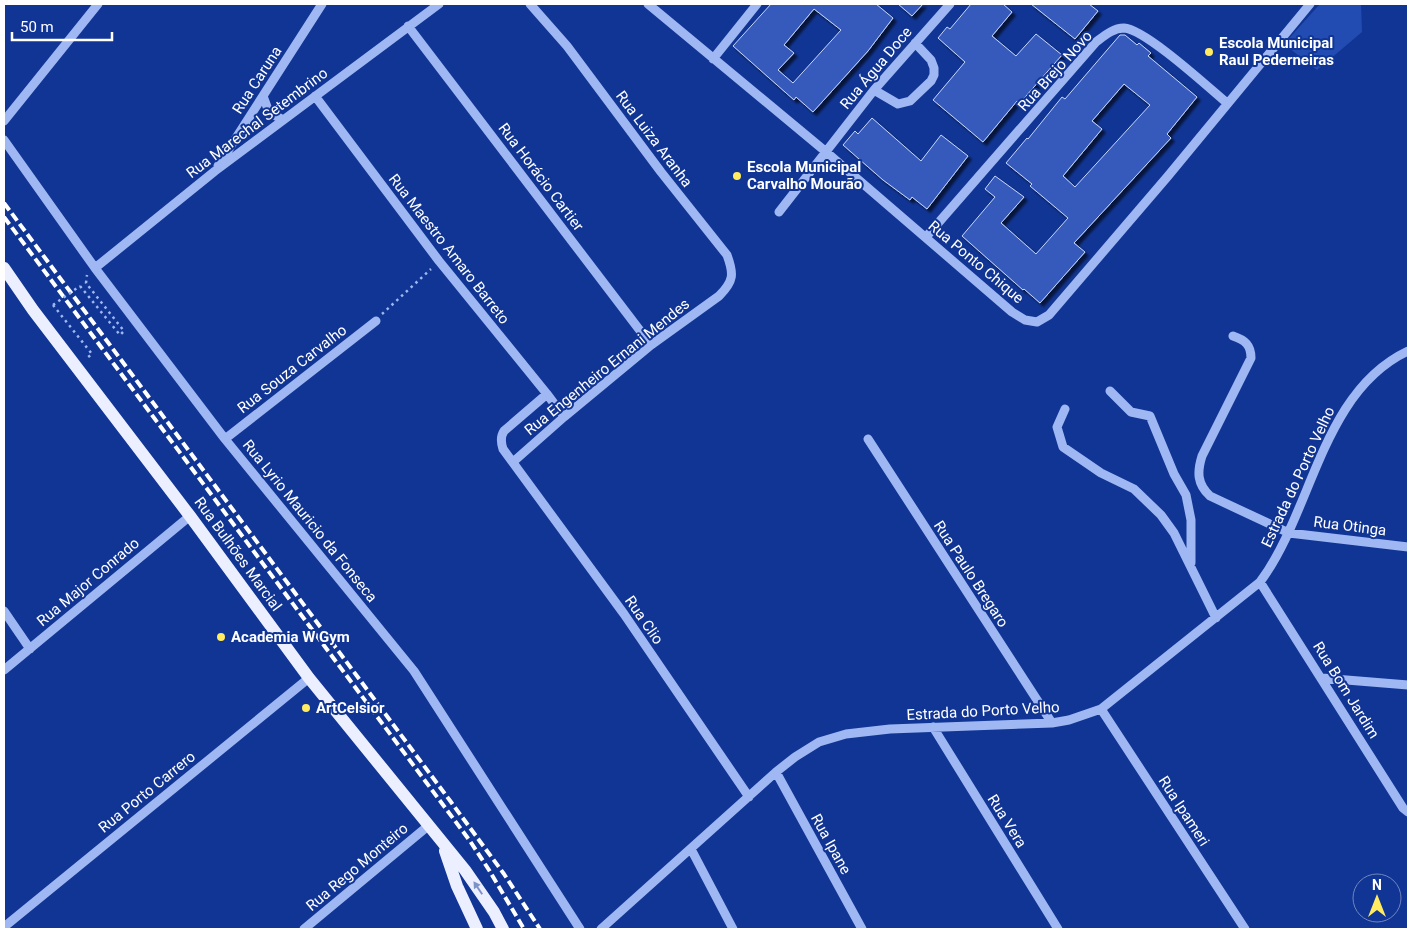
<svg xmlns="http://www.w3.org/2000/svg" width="1412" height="933" font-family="Roboto,sans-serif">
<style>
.green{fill:#234cb3}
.building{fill:#355abb;stroke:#c7d6fd;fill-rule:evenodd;filter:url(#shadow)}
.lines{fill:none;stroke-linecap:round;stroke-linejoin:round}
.path{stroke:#9fb7f3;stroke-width:2.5;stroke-dasharray:2.5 4;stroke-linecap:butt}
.minor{stroke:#9fb7f3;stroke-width:9}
.major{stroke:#ebefff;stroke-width:12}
.rail{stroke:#fff;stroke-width:4;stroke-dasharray:9 4;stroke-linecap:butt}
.path-bridge{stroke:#9fb7f3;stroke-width:2.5;stroke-dasharray:2.5 4;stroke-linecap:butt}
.oneway{fill:#7e92ca}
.poi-dot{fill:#ffec61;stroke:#113594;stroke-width:2}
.labels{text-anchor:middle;stroke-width:4;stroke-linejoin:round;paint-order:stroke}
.poi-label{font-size:15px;font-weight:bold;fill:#fff;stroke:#113594;text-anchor:start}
.street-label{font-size:15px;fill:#fff;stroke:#113594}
</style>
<defs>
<filter id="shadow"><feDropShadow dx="3.5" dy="3.5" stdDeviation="1" flood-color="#0009"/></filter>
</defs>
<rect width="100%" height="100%" fill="#113594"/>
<path class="green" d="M1320,4H1361L1362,32L1317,70L1284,44Z"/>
<path class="building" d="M771,4H876L893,18L868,51L813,112L796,97L794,100L733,46ZM814,9L841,30L793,83L778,70L794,53L784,45Z
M898,4H923L912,16Z
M971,4H1003L1012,12L992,36L1016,56L1036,34L1062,55L1019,104L1017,101L983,142L933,100L965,62L938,38L947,27L950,29Z
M1031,4H1089L1098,11L1075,39Z
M1120,35H1125L1137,45L1139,43L1151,53L1148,56L1197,97L1167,134L1171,138L1074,243L1085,252L1040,303L1024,289L1023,290L962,236L995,197L985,189L995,176L1024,197L1001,223L1036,254L1068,218L1030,186L1032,184L1006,163L1027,138L1028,139L1062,97L1065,99ZM1124,84L1150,105L1075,187L1063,176L1102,129L1092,121Z
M872,118L921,161L941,135L968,156L927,209L912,197L910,200L883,180L843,145L855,131L858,134Z"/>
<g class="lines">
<path class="path" d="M80,286L120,335L124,331L86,283L87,275
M53,305L92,354L87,358L86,356
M382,314L431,269"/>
<path class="minor" d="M648,4L825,151L1012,312L1025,320L1037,322L1049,315L1168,176L1310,4
M408,26L651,345
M713,59L757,4
M874,90L898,104L910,101L931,81L934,75V68L931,60L915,43
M263,96L269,112L283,120
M315,96L439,261L547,394L564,417
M4,121L98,4
M4,140L95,268L225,439L414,671L580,929
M218,166L322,4
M779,212L874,90L950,4
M926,237L1096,42C1104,36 1113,28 1124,28C1145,29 1208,87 1227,103
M95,268L215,171L439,4
M1233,336C1245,340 1251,345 1251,358L1202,456C1197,472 1197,484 1210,496L1289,533L1408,547
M1110,391L1131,412L1150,416L1174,474L1186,495L1191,520V563
M547,394L504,431C500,437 501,443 503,449L624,614L749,797
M1065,409L1057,427L1063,447L1101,473L1134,489L1161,515L1174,533L1216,618
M225,439L376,321
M868,439L1052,723
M513,462L564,417L651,345L719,296C734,281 734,274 727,255L661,172L567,46L530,4
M1260,582L1403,808L1408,812
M4,611L30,649
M4,670L190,516
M1322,678L1408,685
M1101,709L1245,929
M933,727L1058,929
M776,772L862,929
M691,849L733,929
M4,927L309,678
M304,929L428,826
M601,929L776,772L795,757L819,742L846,734L890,729L1052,723L1069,720L1101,709L1260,582C1313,511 1321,392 1408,351"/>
<path class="major" d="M4,268L33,310L190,516L309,678L465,870L494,912L503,929
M445,851L457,886L477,929"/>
<path class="rail" d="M4,203L451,802L504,874L540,929
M4,217L470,841L489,870L524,929"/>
<path class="path-bridge" d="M53,305L80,286"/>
</g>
<defs><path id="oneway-solid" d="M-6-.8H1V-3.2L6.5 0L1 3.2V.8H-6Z" transform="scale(1.25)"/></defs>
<use class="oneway" href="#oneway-solid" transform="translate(478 888) rotate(-124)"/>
<g class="poi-dot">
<circle cx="1209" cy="52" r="5"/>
<circle cx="737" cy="176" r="5"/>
<circle cx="221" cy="637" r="5"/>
<circle cx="306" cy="708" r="5"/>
</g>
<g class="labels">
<g class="poi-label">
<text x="1219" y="48">Escola Municipal<tspan x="1219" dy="17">Raul Pederneiras</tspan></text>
<text x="747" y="172">Escola Municipal<tspan x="747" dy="17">Carvalho Mourão</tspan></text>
<text x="231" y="642">Academia W Gym</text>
<text x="316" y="713">ArtCelsior</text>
</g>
<g class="street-label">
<text transform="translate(876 68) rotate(-50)" y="5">Rua Água Doce</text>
<text transform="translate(1055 71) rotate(-48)" y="5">Rua Brejo Novo</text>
<text transform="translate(257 80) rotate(-57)" y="5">Rua Caruna</text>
<text transform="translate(257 123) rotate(-37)" y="5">Rua Marechal Setembrino</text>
<text transform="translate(654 139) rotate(53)" y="5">Rua Luiza Aranha</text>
<text transform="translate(541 177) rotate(53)" y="5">Rua Horácio Cartier</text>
<text transform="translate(449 249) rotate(52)" y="5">Rua Maestro Amaro Barreto</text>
<text transform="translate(976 262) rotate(40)" y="5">Rua Ponto Chique</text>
<text transform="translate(607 367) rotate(-39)" y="5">Rua Engenheiro Ernani Mendes</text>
<text transform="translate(292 369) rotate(-38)" y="5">Rua Souza Carvalho</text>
<text transform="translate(1298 477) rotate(-65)" y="5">Estrada do Porto Velho</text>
<text transform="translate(310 521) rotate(51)" y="5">Rua Lyrio Mauricio da Fonseca</text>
<text transform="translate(1350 526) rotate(7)" y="5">Rua Otinga</text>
<text transform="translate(238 554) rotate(54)" y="5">Rua Bulhões Marcial</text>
<text transform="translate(971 574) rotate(57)" y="5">Rua Paulo Bregaro</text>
<text transform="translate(88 582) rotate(-40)" y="5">Rua Major Conrado</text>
<text transform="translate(644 620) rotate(55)" y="5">Rua Clio</text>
<text transform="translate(1346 690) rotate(58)" y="5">Rua Bom Jardim</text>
<text transform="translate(983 711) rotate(-3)" y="5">Estrada do Porto Velho</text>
<text transform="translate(147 792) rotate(-39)" y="5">Rua Porto Carrero</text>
<text transform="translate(1184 811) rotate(57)" y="5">Rua Ipameri</text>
<text transform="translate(1007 821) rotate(58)" y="5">Rua Vera</text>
<text transform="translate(831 844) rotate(61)" y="5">Rua Ipane</text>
<text transform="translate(357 867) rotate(-40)" y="5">Rua Rego Monteiro</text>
</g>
</g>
<rect width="1412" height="933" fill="none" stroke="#ffffff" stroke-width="10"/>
<g transform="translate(1377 898)"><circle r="24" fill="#113594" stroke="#7086bf"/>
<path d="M0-4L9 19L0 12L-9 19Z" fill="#ffec61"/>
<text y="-8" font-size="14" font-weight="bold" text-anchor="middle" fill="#ffffff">N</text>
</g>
<path d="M12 32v8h100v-8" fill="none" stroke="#ffffff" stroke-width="2.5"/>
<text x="20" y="32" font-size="15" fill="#ffffff" stroke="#113594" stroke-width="4" paint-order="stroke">50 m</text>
</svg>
